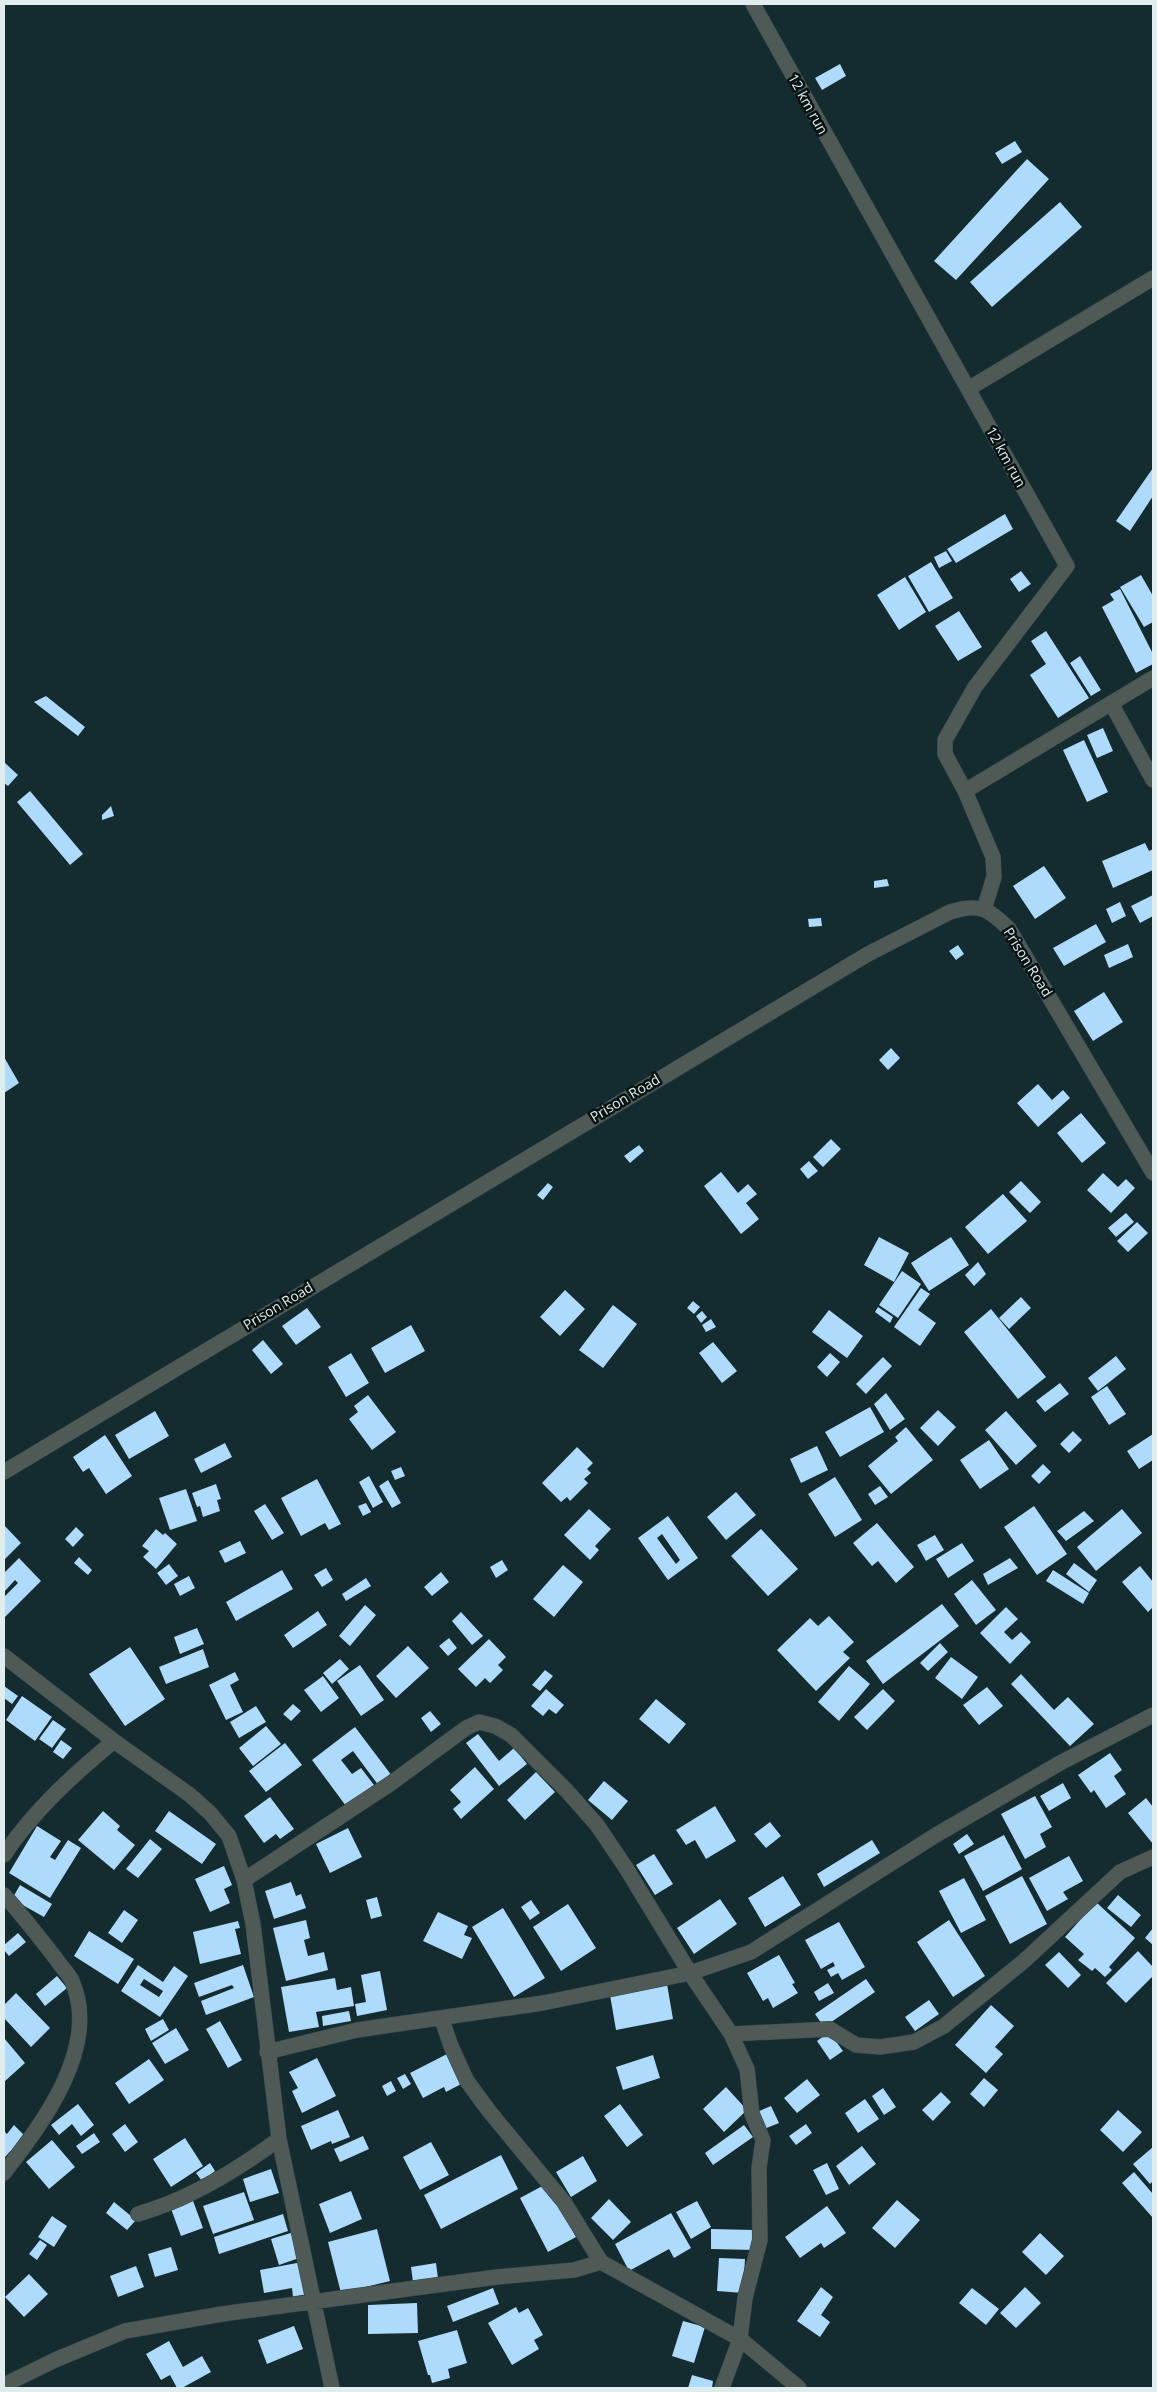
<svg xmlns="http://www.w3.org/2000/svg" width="1157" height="2392" font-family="'Open Sans',sans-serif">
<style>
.building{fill:#aedafb;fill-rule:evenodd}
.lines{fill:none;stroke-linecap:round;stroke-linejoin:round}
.minor-casing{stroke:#30464a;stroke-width:16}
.tertiary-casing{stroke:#30464a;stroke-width:16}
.minor{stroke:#4f5956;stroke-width:15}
.tertiary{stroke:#4f5956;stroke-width:15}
.labels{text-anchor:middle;stroke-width:5;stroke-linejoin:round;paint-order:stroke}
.street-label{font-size:14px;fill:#dfedef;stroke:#081213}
</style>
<rect width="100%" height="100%" fill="#142b2f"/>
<path class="building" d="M840,64L846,76L822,90L815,78Z
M1015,141L1022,152L1002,164L995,153Z
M1027,159L1049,179L956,280L934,261Z
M1060,202L1082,227L992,307L970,282Z
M1153,468V496L1130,531L1116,521Z
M1005,514L1013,529L956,563L947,549Z
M946,551L952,561L939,568L934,557Z
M931,562L953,598L929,612L908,576Z
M1021,571L1031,584L1019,592L1010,579Z
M1141,575L1153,596V622L1144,627L1120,587Z
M905,577L926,612L899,630L877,595Z
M1120,589L1153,654V664L1136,673L1102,607L1114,600L1110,594Z
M959,611L982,647L958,661L935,626Z
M1046,631L1089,698L1058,718L1030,675L1046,664L1031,641Z
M1080,656L1101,690L1091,696L1070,663Z
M46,696L85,727L78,736L34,702Z
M1103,728L1113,751L1097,758L1087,735Z
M1084,740L1108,792L1087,802L1063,750Z
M4,762L18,775L8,786L4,783Z
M30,791L83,854L70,865L17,802Z
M111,806L114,816L102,820V815Z
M1145,843L1149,851L1153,849V870L1113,888L1102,861Z
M1044,866L1066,898L1035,919L1013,886Z
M887,879L889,886L874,888V881Z
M1153,895V916L1140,923L1131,906Z
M1120,902L1126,916L1112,923L1106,909Z
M821,918L822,926L809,927L808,919Z
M1096,924L1106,942L1064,966L1053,948Z
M1128,944L1133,957L1109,968L1104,955Z
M958,945L964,954L956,960L949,951Z
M1104,992L1123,1022L1093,1041L1074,1011Z
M891,1048L900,1058L888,1070L879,1060Z
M4,1057L19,1083L4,1093Z
M1038,1084L1052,1100L1063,1090L1070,1098L1038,1127L1017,1103Z
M1081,1113L1106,1143L1082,1163L1057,1133Z
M831,1139L841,1149L823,1167L813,1157Z
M639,1145L644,1151L630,1163L624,1156Z
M809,1161L818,1171L808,1179L800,1169Z
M721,1172L738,1193L748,1184L757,1194L746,1203L759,1219L741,1234L704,1186Z
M1103,1173L1118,1187L1126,1179L1135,1188L1111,1213L1087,1190Z
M1021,1181L1041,1202L1030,1213L1009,1192Z
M548,1183L553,1187L543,1200L537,1195Z
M1003,1194L1027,1221L988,1254L965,1227Z
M1126,1213L1134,1222L1116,1237L1108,1228Z
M1137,1222L1148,1233L1128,1252L1117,1241Z
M879,1237L909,1253L894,1282L864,1265Z
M951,1237L969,1265L929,1291L911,1263Z
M978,1262L986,1274L974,1286L965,1275Z
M902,1271L921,1284L898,1318L879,1305Z
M921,1288L930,1294L918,1310L936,1323L920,1346L894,1327Z
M565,1290L585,1309L560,1336L540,1317Z
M1021,1297L1031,1308L1009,1329L999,1318Z
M693,1301L700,1307L694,1314L687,1308Z
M613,1305L637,1324L603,1368L579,1350Z
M878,1307L893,1317L890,1323L875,1312Z
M307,1308L321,1327L296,1345L282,1326Z
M991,1309L1046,1377L1018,1399L964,1332Z
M829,1310L863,1336L847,1358L812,1332Z
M702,1311L707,1317L701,1323L696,1316Z
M711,1319L716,1327L706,1332L702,1325Z
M411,1325L425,1351L385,1373L371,1348Z
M263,1340L283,1364L271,1374L252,1350Z
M713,1342L737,1371L722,1383L699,1353Z
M351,1353L369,1383L346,1397L328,1367Z
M830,1353L840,1362L827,1377L817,1367Z
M1116,1356L1126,1369L1098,1391L1088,1378Z
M883,1357L892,1366L866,1394L856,1384Z
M1060,1383L1069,1394L1045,1412L1036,1401Z
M1107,1386L1126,1414L1109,1425L1091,1397Z
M886,1393L905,1419L890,1430L874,1404Z
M368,1395L396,1432L372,1450L349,1419L358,1412L354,1406Z
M870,1407L884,1432L840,1457L825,1432Z
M938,1410L956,1427L938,1446L920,1428Z
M155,1411L169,1436L129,1459L115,1435Z
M1006,1411L1037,1446L1016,1465L985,1430Z
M906,1427L933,1460L891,1494L868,1466L898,1441L895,1437Z
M1073,1431L1082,1440L1069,1453L1060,1444Z
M1153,1434V1460L1139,1469L1127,1451Z
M105,1435L132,1476L106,1494L89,1468L83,1472L73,1457Z
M989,1440L1009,1469L980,1489L960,1460Z
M225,1443L232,1457L201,1473L194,1459Z
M817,1446L828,1470L801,1483L790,1459Z
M577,1447L593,1463L587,1469L591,1473L584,1479L588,1483L570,1501L567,1497L561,1502L542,1483Z
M1043,1464L1051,1472L1039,1484L1031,1476Z
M401,1467L405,1476L395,1480L391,1471Z
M369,1476L383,1502L373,1508L359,1482Z
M835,1477L862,1520L835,1537L808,1494Z
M317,1479L341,1524L329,1530L325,1523L301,1536L281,1498Z
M388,1480L401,1503L392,1508L379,1486Z
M216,1484L221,1499L217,1500L220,1511L203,1517L200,1506L197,1507L192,1493Z
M880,1486L888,1497L875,1505L868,1494Z
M186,1489L197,1521L170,1530L159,1498Z
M736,1492L756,1515L726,1540L707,1517Z
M366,1503L371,1512L363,1516L358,1506Z
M265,1504L284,1533L272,1540L254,1511Z
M1034,1506L1067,1554L1037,1575L1004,1527Z
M589,1509L611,1529L595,1546L599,1550L590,1560L564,1535Z
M1122,1509L1142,1533L1096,1571L1077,1547Z
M1084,1511L1094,1521L1066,1541L1057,1531Z
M668,1516L698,1558L668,1580L638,1538ZM662,1534L680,1560L676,1564L657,1538Z
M877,1523L914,1567L896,1583L878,1561L872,1566L853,1543Z
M4,1525L21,1543L4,1560Z
M76,1527L84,1535L73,1547L65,1539Z
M156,1529L163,1535L165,1533L177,1544L156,1569L143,1557L149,1551L142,1546Z
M761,1529L798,1569L768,1596L731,1556Z
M935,1535L944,1550L926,1561L917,1545Z
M240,1541L246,1553L225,1563L219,1551Z
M962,1543L974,1561L948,1578L936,1559Z
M79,1557L92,1570L88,1575L74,1563Z
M19,1558L41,1581L4,1618V1597L18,1583L15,1580L4,1592V1573Z
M1010,1558L1018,1568L988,1585L983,1574Z
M502,1560L508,1570L496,1578L490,1567Z
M1074,1563L1097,1580L1089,1592L1066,1574Z
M169,1564L178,1576L166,1585L157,1573Z
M563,1565L583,1582L554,1617L533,1599Z
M1140,1566L1153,1582V1607L1148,1612L1122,1582Z
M326,1568L333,1580L322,1587L314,1575Z
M282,1570L293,1589L236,1621L226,1602Z
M1053,1570L1089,1593L1083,1604L1046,1581Z
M441,1572L449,1582L432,1596L424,1587Z
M189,1576L195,1588L180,1596L174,1584Z
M366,1578L371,1586L346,1601L342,1594Z
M972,1580L996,1610L976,1625L954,1594Z
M942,1604L959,1626L883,1684L866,1661Z
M365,1605L376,1615L350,1646L339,1636Z
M1006,1607L1018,1619L1004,1632L1012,1640L1021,1632L1031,1642L1010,1664L980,1633Z
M318,1611L327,1625L293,1648L284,1635Z
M461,1612L483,1636L472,1645L452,1621Z
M829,1616L854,1642L843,1652L850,1658L816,1691L777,1650L810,1618L818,1626Z
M197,1628L204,1644L180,1654L174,1637Z
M449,1638L457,1648L448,1656L439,1646Z
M489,1639L506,1657L498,1665L503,1670L490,1683L485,1678L476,1687L458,1669Z
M940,1643L948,1652L928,1671L920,1663Z
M408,1646L429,1668L396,1698L376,1676Z
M130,1647L165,1699L125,1726L89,1674Z
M203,1649L209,1667L166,1684L159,1667Z
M951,1657L978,1677L962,1699L935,1678Z
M340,1659L349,1669L332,1684L323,1673Z
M360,1665L384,1700L361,1716L337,1681Z
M849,1666L870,1684L839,1721L818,1702Z
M545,1670L553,1676L540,1691L532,1685Z
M235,1672L239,1680L230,1685L243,1712L226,1720L209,1685Z
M1021,1674L1054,1710L1068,1697L1094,1724L1070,1746L1011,1684Z
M323,1676L339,1698L321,1712L304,1690Z
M4,1686L18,1696L12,1704L4,1698Z
M987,1687L1003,1706L979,1725L963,1705Z
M546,1689L564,1705L556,1714L549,1709L543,1716L531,1706Z
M883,1689L895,1701L867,1730L854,1717Z
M22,1696L52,1717L35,1741L6,1720Z
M656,1699L686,1724L669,1744L639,1719Z
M293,1704L301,1711L291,1721L283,1714Z
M256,1706L266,1722L239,1738L230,1722Z
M430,1711L441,1724L431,1732L421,1718Z
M53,1720L66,1729L52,1748L39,1739Z
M266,1726L281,1744L253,1766L239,1748Z
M355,1727L392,1776L379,1786L353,1751L341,1760L352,1774L361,1768L374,1785L346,1806L312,1760Z
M478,1734L499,1761L514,1748L527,1764L499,1786L466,1743Z
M61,1740L72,1748L63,1759L53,1752Z
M285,1743L302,1765L266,1792L249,1771Z
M1110,1753L1122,1770L1114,1776L1126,1794L1106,1808L1094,1790L1091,1793L1078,1775Z
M475,1767L494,1789L461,1819L453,1809L461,1802L450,1790Z
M536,1772L555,1792L525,1820L507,1800Z
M604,1781L628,1801L612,1820L588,1800Z
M1063,1783L1071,1798L1049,1811L1040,1796Z
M1035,1796L1052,1827L1040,1834L1046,1847L1025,1859L1001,1814Z
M270,1797L294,1829L280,1839L276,1834L264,1843L244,1816Z
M1146,1798L1153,1807V1844L1128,1813Z
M715,1806L736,1841L706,1859L695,1840L686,1845L676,1830Z
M103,1811L120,1826L117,1830L135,1845L114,1870L78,1840Z
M169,1811L216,1844L202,1864L155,1831Z
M770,1822L781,1836L766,1848L754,1834Z
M37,1826L61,1841L50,1857L55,1860L68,1840L81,1848L50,1898L9,1873Z
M348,1828L362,1857L330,1873L316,1844Z
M967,1834L974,1844L959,1854L953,1844Z
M1004,1835L1022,1869L983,1891L964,1856Z
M150,1839L162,1849L138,1878L126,1869Z
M872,1840L880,1853L824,1887L817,1874Z
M654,1854L673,1884L655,1895L636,1865Z
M1069,1856L1083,1881L1063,1892L1068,1899L1047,1911L1029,1878Z
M224,1866L232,1885L224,1889L230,1903L210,1912L195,1879Z
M783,1876L801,1905L765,1927L748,1898Z
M1022,1876L1047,1924L1010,1944L985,1896Z
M964,1878L986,1920L961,1933L939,1891Z
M291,1882L296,1896L301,1894L306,1908L274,1919L265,1891Z
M20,1885L52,1904L44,1917L12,1899Z
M1118,1895L1141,1915L1131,1927L1107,1908Z
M377,1897L382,1916L371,1919L366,1900Z
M720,1899L737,1924L694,1954L677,1928Z
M531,1900L540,1913L530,1920L521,1907Z
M1096,1902L1135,1938L1109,1967L1112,1970L1105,1977L1095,1968L1092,1971L1078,1960L1084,1954L1065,1937Z
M568,1904L596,1948L561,1971L533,1927Z
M503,1908L545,1978L514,1997L472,1927Z
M124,1910L138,1920L122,1943L108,1933Z
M438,1912L468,1926L464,1935L472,1938L462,1959L423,1941Z
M306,1920L310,1938L304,1940L308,1956L324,1952L328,1970L286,1981L273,1928Z
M949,1920L985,1976L953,1997L917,1942Z
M238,1921L240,1928L235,1929L241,1954L200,1964L193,1932Z
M839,1922L865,1967L842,1980L838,1973L831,1977L827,1970L835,1966L833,1962L821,1969L805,1940Z
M1153,1928V1945L1145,1938Z
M89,1931L134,1959L118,1984L74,1956Z
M18,1933L26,1942L9,1956L4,1950V1945Z
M1138,1951L1153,1967V1976L1126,2003L1106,1983Z
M1059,1952L1081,1975L1068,1988L1045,1965Z
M779,1955L795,1983L792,1984L798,1993L773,2008L768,1998L763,2001L747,1973Z
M138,1965L163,1982L174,1966L188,1976L160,2017L121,1991ZM144,1979L163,1991L159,1997L140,1985Z
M243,1965L254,1997L206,2015L201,2001L234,1988L232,1985L199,1997L194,1983Z
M380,1971L387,2010L357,2016L355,2004L366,2002L361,1975Z
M57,1976L67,1988L45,2006L36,1994Z
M335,1978L337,1990L351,1987L354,2006L316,2012L319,2027L289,2032L281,1987Z
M866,1979L875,1992L824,2027L815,2014Z
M828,1983L834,1993L819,2001L814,1992Z
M667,1984L673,2019L616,2030L610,1995Z
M16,1993L50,2028L31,2047L4,2018V2005Z
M929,2000L939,2014L915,2031L905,2017Z
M991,2005L1014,2026L995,2047L1003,2054L986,2073L955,2045Z
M349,2011L351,2021L323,2026L322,2016Z
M163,2019L169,2030L151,2041L145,2029Z
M220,2021L242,2060L228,2068L206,2029Z
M176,2028L189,2050L165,2064L152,2043Z
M829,2032L843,2051L830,2060L817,2041Z
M4,2038L25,2063L4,2082Z
M447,2054L463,2083L446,2092L444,2087L423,2098L410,2073Z
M653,2055L660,2078L623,2090L616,2067Z
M317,2058L336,2096L302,2113L292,2091L298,2088L289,2072Z
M149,2059L164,2080L129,2104L115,2083Z
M405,2074L411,2084L403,2089L397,2078Z
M984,2078L998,2090L984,2107L970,2094Z
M807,2079L820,2095L797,2113L784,2098Z
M391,2081L396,2091L387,2096L382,2086Z
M726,2087L747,2110L724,2132L703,2109Z
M883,2088L896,2107L884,2115L872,2096Z
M941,2092L951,2102L933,2121L922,2110Z
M865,2099L879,2119L858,2133L845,2113Z
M78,2104L94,2125L81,2136L72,2124L59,2135L51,2125Z
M620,2104L643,2135L627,2147L604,2116Z
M771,2106L779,2123L764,2129L757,2112Z
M338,2110L350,2137L332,2144L331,2141L311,2150L301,2126Z
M1118,2110L1142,2132L1123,2152L1100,2130Z
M125,2124L138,2142L125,2152L112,2134Z
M806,2124L812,2133L796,2145L789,2136Z
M14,2125L25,2136L5,2157L4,2131L7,2134Z
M744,2125L753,2137L713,2165L705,2153Z
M94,2133L100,2142L82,2154L76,2146Z
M363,2136L369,2149L340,2162L334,2149Z
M185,2138L203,2166L171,2187L153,2159Z
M52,2140L75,2167L49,2189L26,2162Z
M431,2142L449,2175L420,2190L403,2157Z
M862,2146L876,2164L849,2185L836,2166Z
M1153,2147V2181L1150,2184L1133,2164Z
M501,2155L518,2189L441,2229L424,2195Z
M583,2156L597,2181L571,2197L556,2172Z
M210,2163L215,2171L202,2181L196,2173Z
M827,2163L839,2189L826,2195L813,2170Z
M271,2169L279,2193L250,2202L243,2179Z
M1134,2172L1153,2194V2218L1122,2183Z
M548,2183L576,2237L548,2252L520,2198Z
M351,2191L362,2219L330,2233L319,2204Z
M244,2192L254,2220L213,2234L203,2206Z
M192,2198L203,2228L181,2236L170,2206Z
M609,2199L631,2222L613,2240L591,2218Z
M897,2200L920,2220L895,2248L872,2228Z
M697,2201L711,2227L691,2239L676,2212Z
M114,2202L136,2220L127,2230L106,2213Z
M827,2206L846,2233L824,2248L821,2243L800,2258L785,2237Z
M671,2213L691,2248L674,2258L669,2249L629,2271L615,2244Z
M283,2214L288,2231L219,2254L214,2237Z
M52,2216L67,2226L54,2247L38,2237Z
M377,2229L390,2281L341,2293L328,2242Z
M711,2229L754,2230V2250L711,2249Z
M294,2232L302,2257L279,2265L271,2239Z
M1040,2233L1064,2256L1046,2275L1022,2252Z
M40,2240L47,2245L37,2260L29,2254Z
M171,2247L178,2270L155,2277L148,2254Z
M719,2258L745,2259L743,2293L717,2291Z
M302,2262L308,2294L293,2297L292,2288L264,2293L260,2270Z
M436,2263L438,2278L413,2282L411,2267Z
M136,2266L144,2287L118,2297L110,2276Z
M29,2274L48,2294L24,2317L5,2297Z
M821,2287L833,2297L821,2315L830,2322L820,2337L797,2321Z
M1025,2287L1041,2303L1016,2328L1000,2313Z
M493,2288L499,2304L453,2322L447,2306Z
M972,2288L999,2309L986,2325L959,2303Z
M417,2303L418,2333L368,2334V2305Z
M516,2307L519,2313L528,2308L543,2335L534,2340L539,2349L512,2365L488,2323Z
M683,2321L705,2327L694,2363L672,2356Z
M294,2326L303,2349L267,2364L258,2340Z
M457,2330L467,2363L448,2369L450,2378L432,2383L430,2375H428L418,2341Z
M169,2341L183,2367L202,2356L211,2372L182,2388H177L170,2375L161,2380L146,2354Z
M692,2375L713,2381L712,2388H688Z"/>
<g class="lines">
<defs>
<path id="minor" d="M753,4L1067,566L975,687L945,740V754L965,791L993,857L994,877L984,909
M968,389L1153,278
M1111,703L1153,780
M965,791L1153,678
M4,1656L114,1741L190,1795L210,1813L229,1836L244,1880L253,1924L279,2139L332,2388
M4,1855C33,1811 74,1774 114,1741
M244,1880L390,1784L466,1728L479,1722L495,1726L511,1735L567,1791L597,1825L626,1868L690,1973L731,2034L747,2069L752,2114L763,2140L759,2168L760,2240L745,2298L740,2339L722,2388
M4,1895C23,1916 40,1938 57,1960C61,1967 69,1974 72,1981C101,2047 42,2124 4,2173
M442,2020L451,2046L467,2081L489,2111L564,2202L601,2262L740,2339L799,2388
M731,2034L830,2029L856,2045L880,2047L914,2042L944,2026L1024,1961L1120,1872L1153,1857
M267,2052L357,2030L543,2003L690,1973L751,1952L936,1835L1060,1763L1153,1715
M138,2214C190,2199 236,2171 279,2139
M4,2385L55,2360L125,2331L222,2314L497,2277L574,2270L601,2262"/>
<path id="tertiary" d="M4,1472L868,954L950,912C979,903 988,908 1009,929L1153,1173"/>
</defs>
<use href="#minor" class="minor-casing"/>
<use href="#tertiary" class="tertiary-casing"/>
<use href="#minor" class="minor"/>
<use href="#tertiary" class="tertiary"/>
</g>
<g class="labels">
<g class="street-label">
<text transform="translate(808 104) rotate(61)" y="5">12 km run</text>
<text transform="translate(1006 457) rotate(61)" y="5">12 km run</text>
<text transform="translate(1028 962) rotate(58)" y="5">Prison Road</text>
<text transform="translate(625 1098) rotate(-31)" y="5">Prison Road</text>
<text transform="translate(278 1306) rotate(-31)" y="5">Prison Road</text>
</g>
</g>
<rect width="1157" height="2392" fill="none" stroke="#dfedef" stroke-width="10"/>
</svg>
